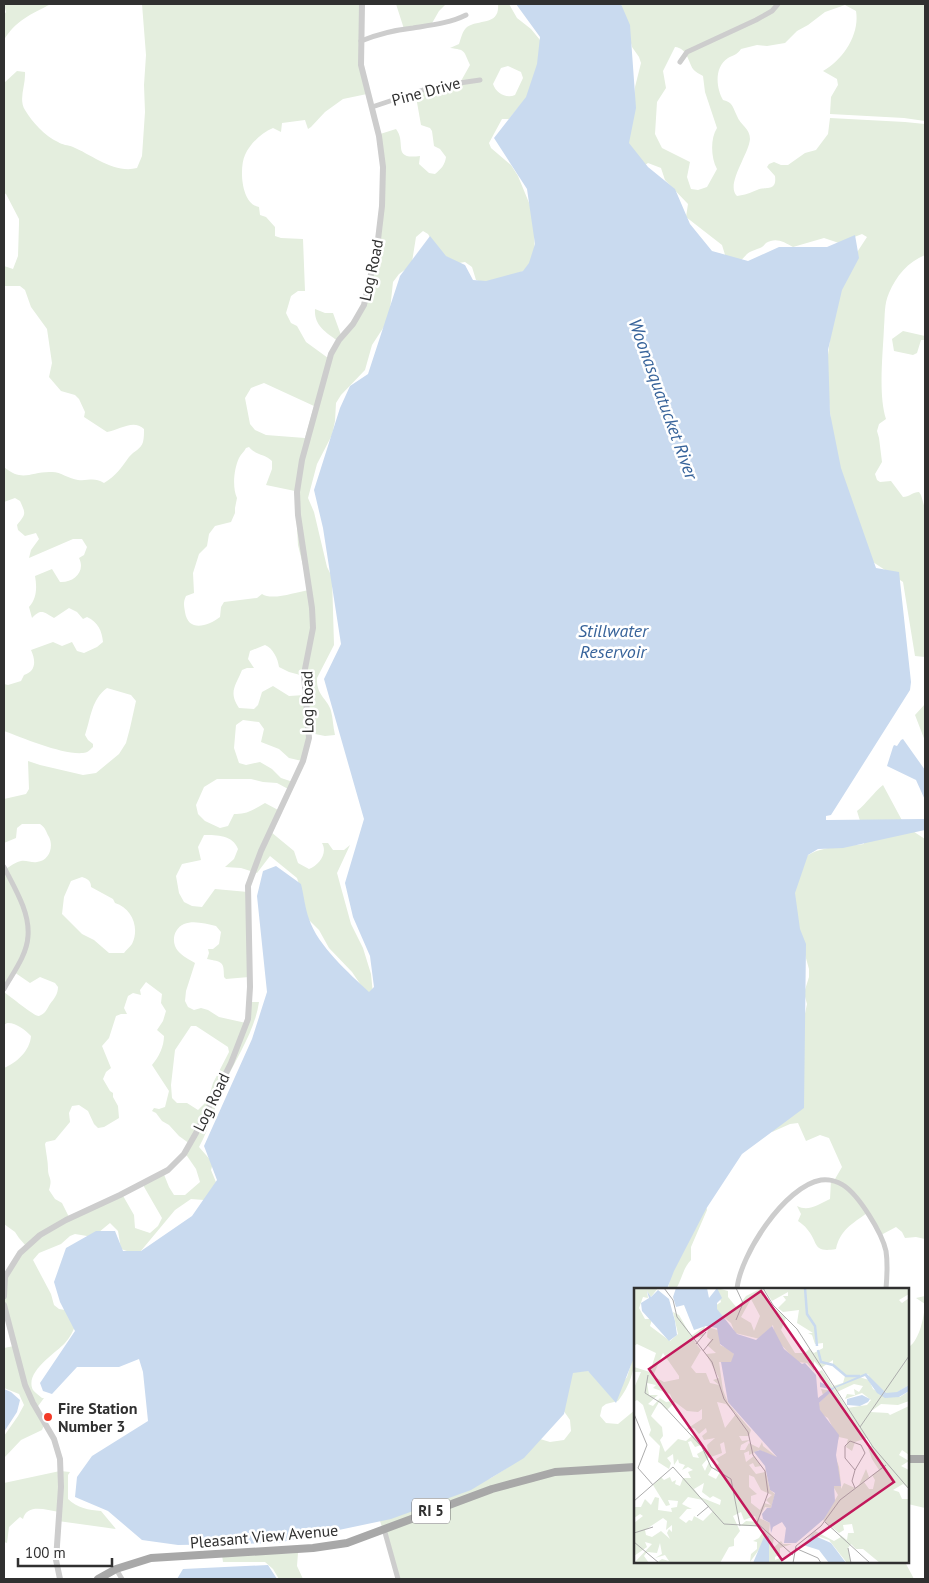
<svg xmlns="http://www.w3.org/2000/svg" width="929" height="1583" font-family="'PT Sans',sans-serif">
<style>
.green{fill:#e4eede;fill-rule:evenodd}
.water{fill:#c9daef}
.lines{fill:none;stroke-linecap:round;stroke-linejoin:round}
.minor{stroke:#cdcdcd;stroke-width:5}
.tertiary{stroke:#cdcdcd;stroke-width:6}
.primary{stroke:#a8a8a8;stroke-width:8}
.poi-dot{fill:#f33a27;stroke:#fff;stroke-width:2}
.labels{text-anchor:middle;stroke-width:5;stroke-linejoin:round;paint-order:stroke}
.shield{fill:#fff;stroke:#6e6e6e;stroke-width:1}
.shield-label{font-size:15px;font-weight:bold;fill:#303030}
.street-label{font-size:16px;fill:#303030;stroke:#fff}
.poi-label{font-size:16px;font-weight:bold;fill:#303030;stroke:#fff;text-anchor:start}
.water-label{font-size:18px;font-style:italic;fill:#37639a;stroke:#fff}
.inset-river{fill:none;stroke:#c9daef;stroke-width:2.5}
.inset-road{fill:none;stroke:#acacac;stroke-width:1}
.view{fill:#c2185b;fill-opacity:0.15;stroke:#c2185b;stroke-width:2.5}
.inset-edge{fill:none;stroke:#303030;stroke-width:2.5}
</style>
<rect width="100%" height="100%" fill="#fff"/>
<path class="green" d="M4,4H51C31,14 15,21 4,40V15L6,12Z
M142,4H362L361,37L367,94L343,99L325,112L311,127L308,129L305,120L282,123L281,132L273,128C261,133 250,144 245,155C239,168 241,204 259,207L260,215L266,217L275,227V236L281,238L303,239L305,291H298L291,296L286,313L291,323L297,326L306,342L328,358L338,341C325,332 314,325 315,309L325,313H333L341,335L361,309L372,264L381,208V164L377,135L396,129C407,143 391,160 420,156L419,164L429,173L435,174C441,169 445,165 446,157L440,149L434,146L432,131L430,128L421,125L415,91L461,81L470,65C463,50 466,50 450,48L459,44C461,39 462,31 467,27C479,19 500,26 498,4H509L517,18L531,29L540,40L543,77L509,119H502L489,143L491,148L511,165L518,176L534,215L535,267L487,284L476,280L472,267L465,262L459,263L439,253L428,234L423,231L416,237L412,262L406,269L399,274L393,282L389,319L372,345L365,370L341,395L336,403L335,421L332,435L317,464L308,498L314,512L327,567L332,577L334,645L317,678C316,696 328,699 331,711C333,718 333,727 335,735L325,736L310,733L302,761L289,758L279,749L261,742L264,729L259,722L243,720L236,725L234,748L239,763L246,765L260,762L272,769L281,778L293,782L290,790L277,783L263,782L251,779H217L204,787L196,805L198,814L205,821L220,828L228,826L234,814C246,815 255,809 265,803L280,811L271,832L294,851L298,863L309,869C319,865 328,853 322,843H328L333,850H344L350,845L337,873L351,924L363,948L371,974L373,994L369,997L352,972L329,948L319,930L307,918L302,893L297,878L270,856L257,873L241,868L225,867L234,859L238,849C233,835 217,835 204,835L198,847L201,860L182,864L176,876L179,893L184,902L192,906L202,907L215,889L248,892L249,977L226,979L224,977C224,961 222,962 207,959L209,953L208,949H213L219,944L221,932L216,926C206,924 194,920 184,924C173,929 171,943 178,951C182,956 190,960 195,963L186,991L185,1001L188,1007L194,1010L201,1008L208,1010L219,1017L246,1023L250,1002H259C255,1031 236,1058 224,1085C215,1105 210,1127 199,1147L213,1163L211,1170L218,1187L204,1200L191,1199L175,1210L140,1252L133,1253L121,1249L118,1231L110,1223L93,1237L75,1234L70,1236L61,1244L39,1253L33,1260L51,1294L54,1305L59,1309L65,1310L75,1326C73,1332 70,1337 65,1343C56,1353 24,1372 33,1390C35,1393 39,1395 42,1398H44L36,1409L45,1423L42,1430L21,1440L4,1458V1436L18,1416L24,1405L19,1394L4,1388V1348L14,1346L4,1303V1275L26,1246L19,1238L15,1232L4,1224V1068C16,1063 30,1051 31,1036C26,1030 15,1022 7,1023L4,1025V992C10,996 35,1017 39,1016C45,1014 47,1009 50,1004C54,999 58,994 58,987L55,983L40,977L30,983L14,972L4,986V865L6,869C10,866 16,862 21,861C26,860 32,863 37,862C49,861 54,847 49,837C46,832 46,828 40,824H22L17,828L16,838L4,843V799L26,794L29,789L28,761L40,765L83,775L96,773L119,754L126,743L130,728L136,701L131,695L107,688C91,700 91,718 85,735L88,740L93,744V747C90,750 87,753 83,753C63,755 23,738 4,731V684L8,685L21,681L24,675C36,671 36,661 31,650L53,642L62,646L72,642L77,651L84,653L97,647L103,642C102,631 98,622 87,617L83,619L77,612L69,608L54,618C44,612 41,608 32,618L29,607C37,598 37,587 35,576L52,569L60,582C73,583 86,572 79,558L84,555L87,547L82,539H73L29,558L31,550L39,539L36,533L25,536L18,530L17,525C26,514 26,514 20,501L15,498L4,502V467C23,483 31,471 52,472C61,472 69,479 78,480C89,481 94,477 104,483C116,476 121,468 129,457C134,451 141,449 143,442C144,438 144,433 144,429C133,419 120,430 107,432L84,417L85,412L79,399L75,395L61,391L49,377L52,363L47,329L31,307L25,290L20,286H4V266L13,269L18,256L19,224V219L6,194L4,193V83L17,71L25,72C26,85 18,99 25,110C32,122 45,136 58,142C62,145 68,145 73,147C92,155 115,174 137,168L142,156L145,112L144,85L146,55ZM508,66L521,72L523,78L515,95C506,99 496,93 493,84L501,68ZM264,383L314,406L305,438L266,435L255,430L250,424L245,398L251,388ZM249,447C255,455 265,454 272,461V469L266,485L295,491L298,545L309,590C296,592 272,601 262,594L257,598L224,602L221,607L220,617C207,627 188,632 185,612C184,606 183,602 186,596L194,593L193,573L199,554L207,546L209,534L215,526L231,522L235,513V508L237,498C232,487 234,469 239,458C241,454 244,452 246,448ZM265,645C273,648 278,659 279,667L289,672L304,676L305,695L289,696L273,686L262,692L258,705L254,709L239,708C228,692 236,685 242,670L247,668H254L248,659L250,651ZM82,877C88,879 91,881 91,887L113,899L115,903C132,908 140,928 132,944C130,947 126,950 124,953H109L94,940L82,934L62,914L64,897L71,881ZM146,982L162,994L161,1003L166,1011L163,1021L157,1030L164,1036C164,1046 159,1057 152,1065L169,1091L165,1107L159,1109L154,1108L152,1111L156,1113L162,1121L169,1125L179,1136L190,1144L185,1153L196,1169L200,1182L185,1195H174L169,1187L163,1172L143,1185L162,1218L158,1226L150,1233L135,1228L134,1215L122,1194L69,1217L62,1203L55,1199L49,1190C53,1177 48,1179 48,1169C48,1161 46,1153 45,1144L46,1142L55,1140L70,1122L69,1113L72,1106L79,1105L88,1111L94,1124L98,1128L104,1127L119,1118L118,1106L113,1097V1093L110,1091L103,1079L106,1072L111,1068L102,1046L109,1038L116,1016L121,1014H127L124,1008L128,996L133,993L141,995L140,990ZM191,1026H196L228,1047L229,1052L213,1083L208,1100L198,1110L187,1103H177L172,1098L171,1085L175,1050Z
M396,4H446L439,11L431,25L404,29Z
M621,4H925V121L904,118L830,114L831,97L838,85L837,79L823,71C843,60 860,34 856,11L845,5L825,12L808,25L797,31L785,43L767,46L757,45L741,49C737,55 733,55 728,58C714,67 716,88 723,100C733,102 733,108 737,116C740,125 750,128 750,139C749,154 725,185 737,196C745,195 750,193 757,190C766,186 777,192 775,176L767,167L769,164L774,162L781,165H788L805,153L816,150L828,134L830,118L905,122L925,124V255C908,262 896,276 889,293C884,304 885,315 884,327C883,353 878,394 886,419L879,424L877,431L879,438L882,462L875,474L877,480L880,482L891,481L903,497C909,497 913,492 919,492L921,495L925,509V657L915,656L903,582L870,560L835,463L825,362L828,355L837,283L867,237L862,234L839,243L824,238L793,247C784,242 776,237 766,243C763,246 764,246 760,248C749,252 748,252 740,262L726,258L722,245L686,217L688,204L665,180L661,168L648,163L642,167L622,135L633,111L635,87L641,63L639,57L632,47ZM675,47C687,48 688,61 693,69C695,72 700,74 703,76L705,92L717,128C710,139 711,158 717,169L707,187L698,190L691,189L687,177L690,162L662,148L655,134L657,102L666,88L663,71Z
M903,331L925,336V340H921L917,353L913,355L894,351L892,339Z
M925,704V741L915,715Z
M883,785L905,826L925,839V1239L916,1237L905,1238L902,1232L896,1227L881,1235L867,1213C852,1224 840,1230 836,1249C812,1253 819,1243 807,1229C805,1226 801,1223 798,1221L801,1214L797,1206C809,1212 819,1204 830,1199L831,1180L835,1179L842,1167L829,1138L820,1135L806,1141L798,1123L790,1124L772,1132L802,1028L807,1004L804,993L809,977V969L802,944L782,922L801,860C819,845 842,847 864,844V834L857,811C867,803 873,793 883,785Z
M706,1204L707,1210L691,1247V1260C683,1268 682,1279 676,1289H668L670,1280V1267Z
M925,1296V1508L908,1504V1352L909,1347C920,1339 924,1317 925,1304L916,1298Z
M635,1351C635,1370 630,1386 618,1401L606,1404L602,1407L600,1416L606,1423L618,1424L635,1410V1562H905L914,1579H399L380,1521L491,1478L510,1466L540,1439L550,1442L564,1440L571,1431L570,1420L561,1407L567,1371L586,1370L618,1388L627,1377Z
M60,1471L70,1472L68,1475V1499C77,1508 89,1510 101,1511L116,1529L58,1521L59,1512C46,1510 27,1503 23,1519L20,1517L9,1527L7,1543L4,1542V1483Z
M298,1553L297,1566L303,1579H279L273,1569L265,1562H223L222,1555Z"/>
<path class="water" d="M516,4H621L630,25L636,108L629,143L648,167L675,189L690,224L712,251L748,261L779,247H827L855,235L859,258L842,290L828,350L830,413L841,468L876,568L899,572L911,682L910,690L831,815L826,816V820L925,819V830L843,848L818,849L808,855L795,893L800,929L806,944L804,1108L742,1154L706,1209L674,1271L667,1289H635V1355L616,1403L588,1371L573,1373L564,1414L524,1458L471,1490L391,1519L277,1543L178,1545L142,1540L108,1511L75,1497L77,1477L92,1456L148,1421L143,1372L139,1359L119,1367H77L52,1394L43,1391L40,1383L75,1331L60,1302L54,1282L66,1248L96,1231H115L123,1251H141L192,1216L217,1180L204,1146L252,1039L267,992L257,896L263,871L276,866L301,884C304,896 305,908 309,919C318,946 349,973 369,992L374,987L370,956L353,917L345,883L364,819L324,679L341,644L323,528L314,490L340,408L350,386L368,374L400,276L430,236L446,256L465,265L473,280L486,281L523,271L529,263L535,244L527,189L494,138L526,97L537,64L540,37Z
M903,739L925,770V800L916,780L887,766L893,747L894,745L897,746L901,740Z
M4,1389L11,1392L20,1400L17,1412L4,1432Z
M268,1565L277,1579H177L183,1569Z"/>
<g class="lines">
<path class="minor" d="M361,41C378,34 395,30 413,28C432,25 450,23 466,15
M680,62L687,52L756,20L772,11L778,4
M372,107L432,87L480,80
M4,867C14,887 30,912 28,936C27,955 13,973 4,989
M737,1289C740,1255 785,1186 821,1180C828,1179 837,1181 843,1185C859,1195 882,1233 886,1251C888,1264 887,1277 886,1289
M384,1529L398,1579
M116,1569L122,1579"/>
<path class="tertiary" d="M4,1296L5,1277L20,1253L40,1235L66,1220L120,1195L168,1170L184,1154L196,1133L231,1063L248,1019L250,987L248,886L261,851L303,761L309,738L304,674L313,628L312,608L298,515L297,492L302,460L331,354L339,340L353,324L364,305L377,248L382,206L383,167L379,136L361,65L362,4
M4,1305L25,1385L33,1403L54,1439L60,1459L61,1487L56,1560L60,1579"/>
<path class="primary" d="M908,1459H925
M98,1579L116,1569L151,1558L313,1548L347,1543L492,1489L533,1478L555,1472L635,1467"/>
</g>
<circle class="poi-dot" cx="48" cy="1417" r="5"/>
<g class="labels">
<rect class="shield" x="412" y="1498.5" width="38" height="25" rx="4"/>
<g class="shield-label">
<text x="431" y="1516">RI 5</text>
</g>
<g class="street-label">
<text transform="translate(426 91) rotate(-15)" y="6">Pine Drive</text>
<text transform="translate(371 270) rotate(-78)" y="6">Log Road</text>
<text transform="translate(307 702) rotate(-91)" y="6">Log Road</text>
<text transform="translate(211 1102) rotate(-64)" y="6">Log Road</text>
<text transform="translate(264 1536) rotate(-5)" y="6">Pleasant View Avenue</text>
</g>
<g class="poi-label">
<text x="58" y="1414">Fire Station<tspan x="58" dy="18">Number 3</tspan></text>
</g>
<g class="water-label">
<text transform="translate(663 399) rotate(70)" y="6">Woonasquatucket River</text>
<text x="613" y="637">Stillwater<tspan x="613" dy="21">Reservoir</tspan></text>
</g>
</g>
<g transform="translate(634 1288)">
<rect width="275" height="275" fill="#fff"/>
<path d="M0,0H24L17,9L13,3L14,10L9,9L5,20L11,31H18L16,38L36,53L44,46L39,24L45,27L57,48L71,38L69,48L58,50L67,62L57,79L62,85H72L76,95L85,97L79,92L85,90L72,66L82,65L73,57L77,52L73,49L74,39L86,43V57L97,62L102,69L97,75L85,74L89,102L94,115L117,142L115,148H105L108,153L116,152L107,157L106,162H111L115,155L125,160L128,154L129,158L144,170L125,162L115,167V163L110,165L112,174L120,168L127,178L121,179L119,175L115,177L122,186L131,184V180L136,202L141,206L137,220L131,219L125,230L136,235L135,244L140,250L138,261L147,253L149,256H158L146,260V266L141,269V272L146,270L147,275H135V248L116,274L117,266L123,261V254L119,253L125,250L130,242L125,238H106L112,233L123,234L121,228L110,232L107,224L99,228L106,243L100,251V258L95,259L86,275H22L28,271L35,273L31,267L21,270L28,266L26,255L23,265L13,264L10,268L15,275H0L18,256L11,254L13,259L0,268V235L9,228L6,226L0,230L1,219H7L11,211L17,217L21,209L25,210L24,222L38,224L37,220L43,219L44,213L34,212L36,217L32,218L19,197L27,189L30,192L36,189L38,194L42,192L41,196L46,198L49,190H57L54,184L59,182L54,179L48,182L51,177L45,175L44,171L40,177L39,166L33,170L37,175L35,181L24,174L26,158L15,147L17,142L9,117L3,112L0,114V100L7,84H0V79L16,84L22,65L3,56L0,58ZM29,65L45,88V91L30,94L19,88ZM13,95L22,97L19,100L36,106L39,113L32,114L26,110L19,118L14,116L24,107H15ZM25,114L33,122L41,114L53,123L64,124L68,121V131L51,142L60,140L65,146L72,140L73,144L68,148L70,152L81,150L73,157L74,163L70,162L63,166L65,170L59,169L54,154L57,153L61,159L67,157L59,147L52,153L44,151L31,164L26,152L29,148L28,139L17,128ZM83,114L92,116L102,126L91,140ZM90,154L92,165L82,171L85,175L80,181L86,184L82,191L74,187L78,180L75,174L71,183L68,177L74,170L88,165L86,156ZM115,187L120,189L127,202L138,207L132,212L137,217L130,215L126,222L117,215V208L123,206L115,199ZM70,195L68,204L76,210L79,208L87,212L86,217L66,209L60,201ZM54,209L69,212L79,223L69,233L60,228L58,233L55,232L52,235L45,230L53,221H58L48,216ZM29,230L33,233L32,242L38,237V244L35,241L33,245L36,251L27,243L18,249L12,247L11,242ZM83,0L94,3V9L103,20L112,8L128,0L138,18L152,30L147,42L161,65H171L175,61L180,65L189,60V55L181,56L178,47L174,45H179L163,35L165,22L149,24L144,20L152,12L149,8H154V4L138,13L131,2L275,0V6L265,12L268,15L275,10V97L262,105H251L240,99L234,86L225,89L235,92L239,101L250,108L266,109L275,103V113L264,117L247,116L236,124L254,125L256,127L275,118V167L268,162L265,167L275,173L267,178L275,182V200L269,196L259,202L265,204L268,211H275V275H246L229,261H222L217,256L214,260L217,275H213L195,252L180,247L173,250L181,243L200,253L207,249L205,246L213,252L214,245H220L218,236L209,237L210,242L205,245L189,232L204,207L199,198L206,196L201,167L205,179L207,196V201L210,195L221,200L225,197L232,181L235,189L230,194L235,201H239L241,192L238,187L245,182L238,171L234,160L238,157L233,150L221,154L218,163L212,159L214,151L205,149L201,162L200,154L192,153L188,148L189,144L199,140L194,130L187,126L184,116L190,110L187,101L198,103L185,90L184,84L188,82L213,120L233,117L237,112L228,105L211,111L213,106L221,107L220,101L225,104L229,98L220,96L203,104L199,98L209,95L211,88L199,77V72L187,80L180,73V83L173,75L163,74L141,50L139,37L126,51L101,45L97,35L82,23L81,18L87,14ZM117,11L126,28L120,43L117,35L107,29Z" fill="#e4eede" fill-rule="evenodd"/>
<path d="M42,0H73L75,10L83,0L88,10L83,15V21L103,46L122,52L138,38L150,61L168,76L171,75L182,87L184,110L196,101L186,99V94L198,100L232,85L252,105L263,104L275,97V103L265,109L251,110L243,105L231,88L201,100L185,115L186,122L205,147L202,167L207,198H200L201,213L190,231L162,255H150L152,240L148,234L139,239L137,245L136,235L129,231L128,226L133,220H137L141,205L136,202L131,178L120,164L126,162L143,169L94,114L87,74H97L100,66L86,56L83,40L72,38L60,42L50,17L42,19L39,9ZM24,2L35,11L41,33L43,47L35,53L8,23L7,15L15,10L13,3L17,9ZM228,107L236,111L234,114L226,118L213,117V111ZM179,247L197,255L212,275H195L185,262L169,257ZM135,248V275H119L130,249Z" fill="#c9daef"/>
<path class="inset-river" d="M171,0L173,26L181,38L183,58M184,62L187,74L199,77L212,88H226"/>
<path class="inset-road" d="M30,0L39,12L43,29L78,74L90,111L114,144L119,167L131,183L134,205L123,235L159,267M129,0L139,17L163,41L239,159L275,201M102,32L109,15L102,0M62,56L72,44M69,63L79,51M14,87L11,105L27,115L68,159L77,179L97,191L106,238M0,126L13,157L4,180L19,197M226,139L275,68M216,153L227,157L231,165L221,182L211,170V158ZM221,200L218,193L221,182M0,213L39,179L90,236L125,238M63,228L75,218M191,234L236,275M0,245L19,239M0,254L25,275M161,260L184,270L187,275M214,260L217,275M159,275L162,258L187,238L206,212L252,177"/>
<path class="view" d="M127,3L260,194L148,272L15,81Z"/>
<rect width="275" height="275" class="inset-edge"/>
</g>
<rect width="929" height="1583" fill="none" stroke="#303030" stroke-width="10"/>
<path d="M18 1558v8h94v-8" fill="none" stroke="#303030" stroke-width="2.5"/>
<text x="25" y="1558" font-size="15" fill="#303030" stroke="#ffffff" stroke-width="4" paint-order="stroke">100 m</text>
</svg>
